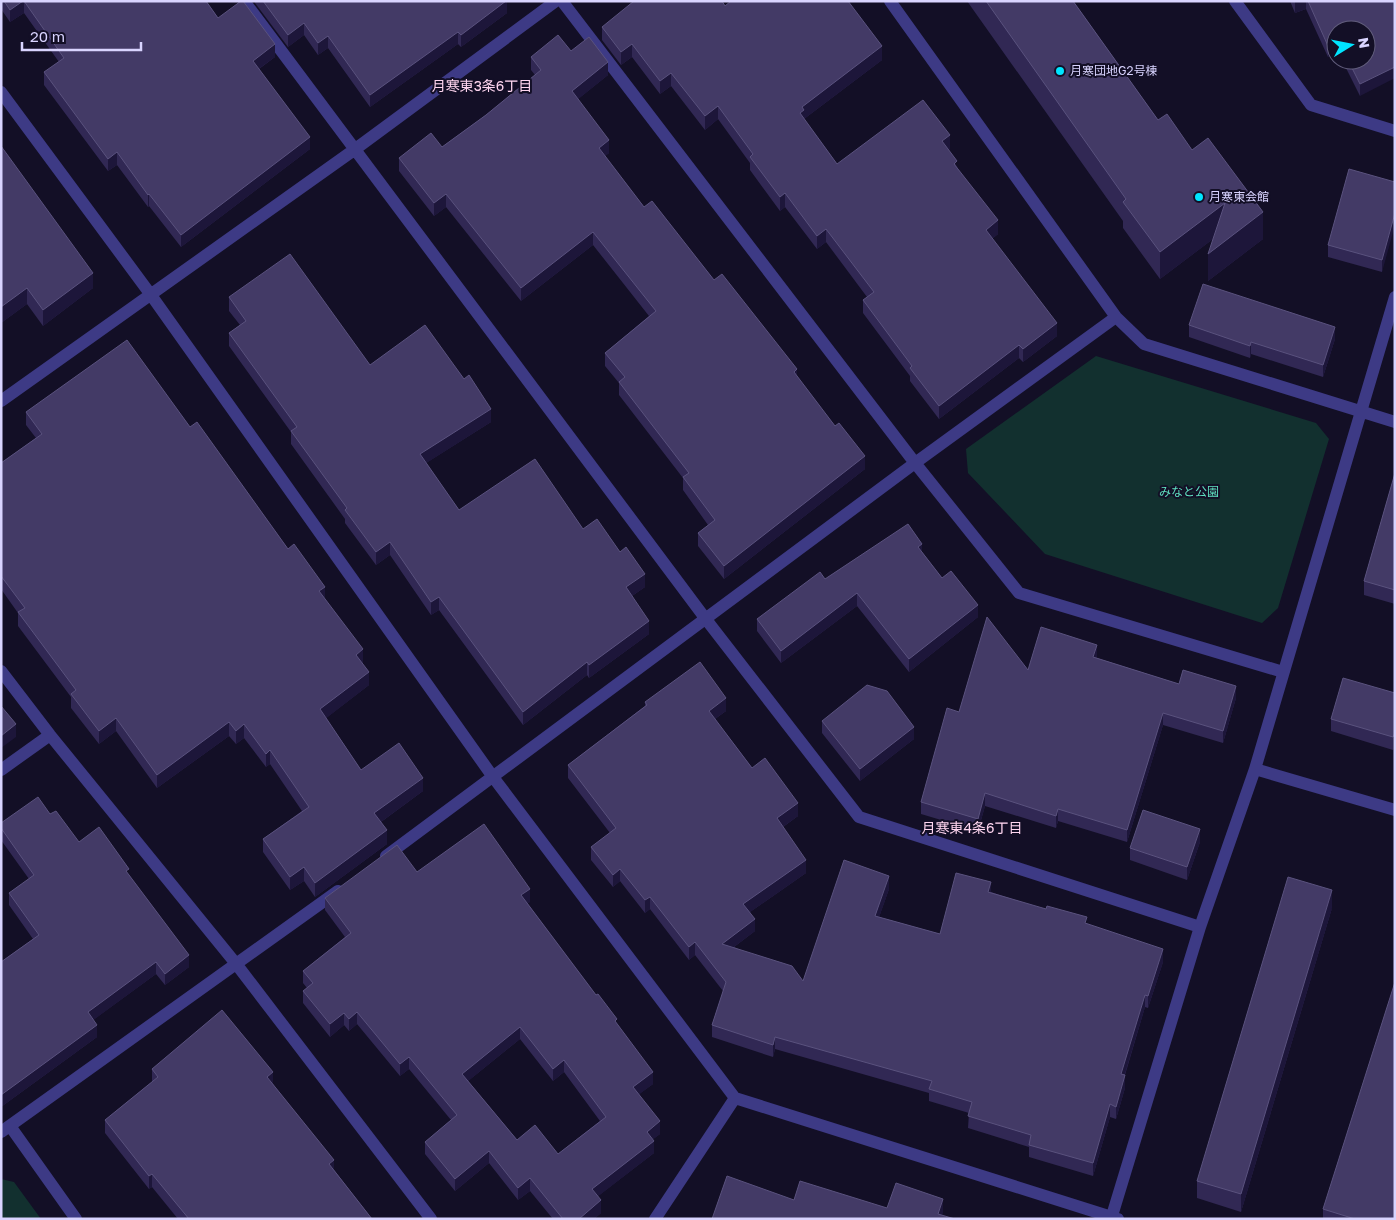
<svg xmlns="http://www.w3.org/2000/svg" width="1396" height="1220" font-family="'Golos Text','Noto Sans JP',sans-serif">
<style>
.green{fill:#12302f}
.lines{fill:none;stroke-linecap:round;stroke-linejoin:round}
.minor{stroke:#3d3a85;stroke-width:12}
.wall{fill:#312854;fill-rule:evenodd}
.shaded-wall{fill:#1d163a}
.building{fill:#433a66;stroke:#5a527e;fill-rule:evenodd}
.poi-dot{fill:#00e5ff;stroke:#130f26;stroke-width:2}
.labels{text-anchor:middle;stroke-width:4;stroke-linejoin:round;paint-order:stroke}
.poi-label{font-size:12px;fill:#d9d4ff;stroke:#130f26;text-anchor:start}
.park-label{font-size:12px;fill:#5fe0c0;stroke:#130f26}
.neighbourhood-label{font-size:14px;fill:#ffd6f0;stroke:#130f26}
</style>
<rect width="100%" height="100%" fill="#130f26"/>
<path class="green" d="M1096,356L1316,423L1329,439L1278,608L1262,623L1045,554L968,473L966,449Z
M1,1179L14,1182L41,1219H1Z"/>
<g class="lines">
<path class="minor" d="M244,1L705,618L859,817L1200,927
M562,1L915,463L1019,593L1283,672
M890,1L1116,317L1144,344L1395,422
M1235,1L1311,105L1395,131
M1,92L151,295L493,777L735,1098L1118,1219
M1,401L354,150L556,1
M1,671L50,735L237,965L431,1219
M1255,769L1395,810
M1,770L50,735
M386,856L915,463L1116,317
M10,1126L76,1219
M1,1132L338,891
M655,1219L735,1098
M1111,1219L1200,927L1255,769L1395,297"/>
</g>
<path class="wall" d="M1,1H206L218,18L275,57L259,69L310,149L181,247L149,206L148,207L117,165L108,171L44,85V72L59,62L24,13L10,22L1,9Z
M255,1H507V13L461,47L458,44L370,107L328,48L318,55L304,35L288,47L255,3Z
M967,1H1073L1158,120L1192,150L1263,239L1208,281L1213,239L1160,279L1123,228V221Z
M1290,1H1395L1360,96L1342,60H1366L1336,30V54L1328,57L1306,9L1295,13Z
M725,6L882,60L804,119L837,164L950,149L948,150L957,167L998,234L992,239L1057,336L1023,362L1019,358L939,419L910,381V376L863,313V300L867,297L826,242L817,249L785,207L780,211L750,170V163L718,119L705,130L671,86L660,94L632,57L621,65L602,40V27Z
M571,51L608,75L578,99L609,153L605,156L644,207L714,280L797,376L865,469L724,579L698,546V533L708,525L683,490V478L619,395V383L605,366V353L649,316L593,245L521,301L446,207L434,216L399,171V158L442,147L486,115L535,75L531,70V57Z
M1,146L93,288L43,326L27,304L1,323Z
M1395,182L1382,272L1328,257V245Z
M229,297L491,422L426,463L459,510L583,529L645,587L632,596L649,634L589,678L587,675L523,725L439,610L431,615L390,555L376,565L345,523V519L291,444V432L229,346V333L240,325L229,311Z
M1189,325L1335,339L1323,377L1251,354L1250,358L1189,337Z
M26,412L190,427L288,549L325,599L363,662L362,663L369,685L326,718L361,770L423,791L381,822L387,844L315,897L304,881L290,890L263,852V839L302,811L270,764L266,767L244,738L236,744L229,736L157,788L116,731L99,744L71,708V697L18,626V613L1,589V463L36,438L26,425Z
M1395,473V604L1364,595V581Z
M922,552L942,578L978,617L909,672L857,606L781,663L757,631V619L825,579Z
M1097,657V658L1179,684L1236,698L1223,743L1163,725L1127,842L1058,821L1056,828L985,806L978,831L921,814V802L959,712L1028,670Z
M1395,693V745L1393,750L1331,731V719Z
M645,702L726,711L715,719L752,768L798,816L783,827L806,873L750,912L755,931L734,947L803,981L889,889L879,917L940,934L991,892L1087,924L1163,962L1148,1008L1145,1007L1125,1075V1088L1116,1119L1110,1117L1093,1176L1029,1157V1147L968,1128L969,1113L929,1101V1093L775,1049L773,1057L712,1037V1025L723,991L695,955L689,960L650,909L645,913L620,881L613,887L591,860V847L610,833L568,778V765L645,706Z
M822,721L914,739L860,781L822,733Z
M50,814L79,842L129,875L189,967L165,985L156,974L93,1020L97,1037L1,1107V962L33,939L9,905V893L29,879L1,840V823Z
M1200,842L1187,880L1130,860V848Z
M417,872L530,902L527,903L617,1024L653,1084L639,1094L660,1134L653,1139L654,1153L598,1196L601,1213L594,1219H553L530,1191L518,1200L489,1163L455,1191L425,1154V1142L451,1120L409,1069L400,1076L357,1024L349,1031L344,1025L330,1037L303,1003V991L307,988L303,983V971L345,937L325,910V898ZM520,1039L553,1081L564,1072L600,1121L558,1154L517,1140L468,1081Z
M1332,908L1241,1212L1197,1198V1181Z
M152,1069L273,1084L334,1170L372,1219H178L152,1187L149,1189L105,1133V1120L152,1082Z
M1323,1209L1395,1219H1323Z"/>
<path class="shaded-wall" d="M23,1H24V13L10,22V10Z
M506,1H507V13L461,47V35Z
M1297,1H1306V9L1295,13V2Z
M304,23V35L288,47V35Z
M458,32V44L370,107V95Z
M328,36V48L318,55V43Z
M1336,43V54L1328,57V46Z
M275,44V57L253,73V61Z
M632,44V57L621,65V52Z
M882,46V60L804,119L800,113L802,107Z
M608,62V75L572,104V91Z
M1395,67V78L1360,96V84Z
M671,73V86L660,94V81Z
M718,106V119L705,130V116Z
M950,135V149L942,154V141Z
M310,137V149L181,247V235Z
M609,140V153L599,161V148Z
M117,152V165L108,171V159Z
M785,193V207L780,211V197Z
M149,194V206L148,207V195Z
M446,194V207L434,216V203Z
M1225,203V230L1160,279V252Z
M1263,212V239L1208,281V254Z
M1395,213V225L1382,272V260Z
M998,220V234L986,244V230Z
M826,229V242L817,249V236Z
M593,232V245L521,301V288Z
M93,273V288L43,326V310Z
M27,288V304L1,323V307Z
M1057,323V336L1023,362V349Z
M1335,327V339L1323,377V365Z
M1251,342V354L1250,358V346Z
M1019,345V358L939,419V406Z
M797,369V382L794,372Z
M491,409V422L420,467V454Z
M865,456V469L724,579V566Z
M390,542V555L376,565V552Z
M922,544V557L918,547Z
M645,574V587L626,600V587Z
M325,587V601L319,591Z
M857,593V606L781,663V651Z
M439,597V610L431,615V602Z
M978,605V617L909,672V659Z
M649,621V634L589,678V665Z
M1097,645V657L1093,669V657Z
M363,649V662L356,669V655Z
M587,662V675L523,725V712Z
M369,672V685L320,723V709Z
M1236,686V698L1223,743V731Z
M726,698V711L709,723V711Z
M1163,713V725L1127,842V830Z
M116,718V731L99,744V731Z
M229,722V736L157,788V775Z
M16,724V737L1,748V736Z
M244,724V738L236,744V731Z
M914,727V739L860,781V769Z
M1395,733V745L1393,750V737Z
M270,750V764L266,767V754Z
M423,778V791L374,827V813Z
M985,793V806L978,831V819Z
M798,803V816L777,831V818Z
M1058,809V821L1056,828V816Z
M1200,829V842L1187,880V867Z
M387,830V844L315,897V883Z
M806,860V873L743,917V904Z
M304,867V881L290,890V877Z
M620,869V881L613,887V875Z
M889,876V889L875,929V916Z
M991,882V895L988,892Z
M530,889V902L521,908V895Z
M1332,890V908L1241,1212V1194Z
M650,897V909L645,913V900Z
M755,919V931L722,956V944Z
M695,942V955L689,960V947Z
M1163,949V962L1148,1008V996Z
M189,955V967L165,985V974Z
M156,962V974L88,1024V1012Z
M1145,995V1007L1121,1087V1074Z
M357,1012V1024L349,1031V1019Z
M344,1013V1025L330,1037V1024Z
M97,1025V1037L1,1107V1095Z
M520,1027V1039L462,1086V1074Z
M775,1037V1049L773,1057V1045Z
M409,1057V1069L400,1076V1064Z
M564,1060V1072L553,1081V1069Z
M273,1072V1085L267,1077Z
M653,1072V1084L633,1099V1087Z
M1125,1075V1088L1116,1119V1107Z
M1110,1104V1117L1093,1176V1163Z
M660,1121V1134L647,1144V1132Z
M654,1141V1153L592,1201V1189Z
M489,1151V1163L455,1191V1179Z
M334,1160V1173L329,1164Z
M152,1174V1187L149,1189V1176Z
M530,1178V1191L518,1200V1188Z
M943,1199V1213L941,1219L938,1214Z
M601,1200V1213L594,1219H579Z"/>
<path class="building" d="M4,1H23L10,10Z
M24,1H206L218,18L241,1H243L275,44L253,61L310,137L181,235L149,194L148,195L117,152L108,159L44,72L64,58Z
M263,1H506L461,35L458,32L370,95L328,36L318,43L304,23L288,35Z
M634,1H722L725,6L731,1H848L882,46L802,107L804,110L800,113L837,164L923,100L950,135L942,141L957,161L954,164L998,220L986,230L1057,323L1023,349L1019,345L939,406L910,368L912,366L863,300L874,292L826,229L817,236L785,193L780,197L750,157L753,154L718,106L705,116L671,73L660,81L632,44L621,52L602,27Z
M986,1H1073L1158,120L1167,114L1192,150L1208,138L1263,212L1208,254L1225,203L1160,252L1123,202L1126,199Z
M1308,1H1395V67L1360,84L1348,60H1366V30H1336V43L1328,46Z
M558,35L571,51L589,37L608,62L572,91L609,140L599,148L644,207L652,201L714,280L722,274L797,369L794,372L835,426L839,423L865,456L724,566L698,533L715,520L683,477L689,473L619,382L625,377L605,353L656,311L593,232L521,288L446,194L434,203L399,158L431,133L442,147L486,115L541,70L531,57Z
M1,146L93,273L43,310L27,288L1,307Z
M1349,169L1395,182V213L1382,260L1328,245Z
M290,254L370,365L425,325L464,379L469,375L491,409L420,454L459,510L535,459L583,529L597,519L620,552L626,547L645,574L626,587L649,621L589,665L587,662L523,712L439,597L431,602L390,542L376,552L345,510L347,508L291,431L297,427L229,333L246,321L229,297Z
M1203,284L1335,327L1323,365L1251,342L1250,346L1189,325Z
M127,340L190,427L197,422L288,549L294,544L325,587L319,591L363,649L356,655L369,672L320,709L361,770L399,743L423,778L374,813L387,830L315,883L304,867L290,877L263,839L309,807L270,750L266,754L244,724L236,731L229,722L157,775L116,718L99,731L71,694L76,690L18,612L25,608L1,576V463L42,434L26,412Z
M1395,473V590L1364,581Z
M908,524L922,544L918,547L942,578L951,571L978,605L909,659L857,593L781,651L757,619L820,572L825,579Z
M987,617L1028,670L1041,627L1097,645L1093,657L1179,684L1183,670L1236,686L1223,731L1163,713L1127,830L1058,809L1056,816L985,793L978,819L921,802L947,708L959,712Z
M700,662L726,698L709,711L752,768L765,758L798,803L777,818L806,860L743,904L755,919L722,944L792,966L803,981L844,860L889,876L875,916L940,934L956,873L991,882L988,892L1046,909L1047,906L1087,917L1085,923L1163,949L1148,996L1145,995L1121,1074L1125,1075L1116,1107L1110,1104L1093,1163L1029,1145L1031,1135L968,1116L972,1102L929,1089L932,1081L775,1037L773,1045L712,1025L726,982L695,942L689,947L650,897L645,900L620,869L613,875L591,847L616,828L568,765L647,705L645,702Z
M1343,678L1395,693V733L1393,737L1331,719Z
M867,685L887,691L914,727L860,769L822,721Z
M1,706L16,724L1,736Z
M38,797L50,814L56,811L79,842L99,827L129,869L126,871L189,955L165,974L156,962L88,1012L97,1025L1,1095V962L39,935L9,893L34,875L1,828V823Z
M1143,810L1200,829L1187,867L1130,848Z
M484,824L530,889L521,895L596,995L598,994L617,1019L615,1021L653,1072L633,1087L660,1121L647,1132L654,1141L592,1189L601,1200L579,1219H563L530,1178L518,1188L489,1151L455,1179L425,1142L457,1115L409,1057L400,1064L357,1012L349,1019L344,1013L330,1024L303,991L313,983L303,971L351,933L325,898L397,845L417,872ZM520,1027L553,1069L564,1060L606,1117L558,1154L535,1125L517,1140L462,1074Z
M1288,877L1332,890L1241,1194L1197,1181Z
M1395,982V1219H1355L1323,1209Z
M222,1010L273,1072L267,1077L334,1160L329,1164L372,1219H189L152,1174L149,1176L105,1120L158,1077L152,1069Z
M727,1176L794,1200L800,1181L887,1208L896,1183L943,1199L938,1214L955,1219H712Z"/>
<g class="poi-dot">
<circle cx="1060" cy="71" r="5"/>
<circle cx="1199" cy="197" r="5"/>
</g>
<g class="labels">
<g class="poi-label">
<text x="1070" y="75">月寒団地G2号棟</text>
<text x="1209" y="201">月寒東会館</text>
</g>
<g class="park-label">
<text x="1189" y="496">みなと公園</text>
</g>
<g class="neighbourhood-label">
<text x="482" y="91">月寒東3条6丁目</text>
<text x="972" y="833">月寒東4条6丁目</text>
</g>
</g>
<rect width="1396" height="1220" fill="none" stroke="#d9d4ff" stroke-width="5"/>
<g transform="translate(1351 45) rotate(80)"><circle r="24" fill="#130f26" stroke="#625e7d"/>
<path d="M0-4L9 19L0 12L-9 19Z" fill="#00e5ff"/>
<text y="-8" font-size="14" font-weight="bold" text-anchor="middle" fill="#d9d4ff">N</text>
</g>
<path d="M22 42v8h119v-8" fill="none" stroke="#d9d4ff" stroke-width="2.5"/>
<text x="30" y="42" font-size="15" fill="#d9d4ff" stroke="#130f26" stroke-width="4" paint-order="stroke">20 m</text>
</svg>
